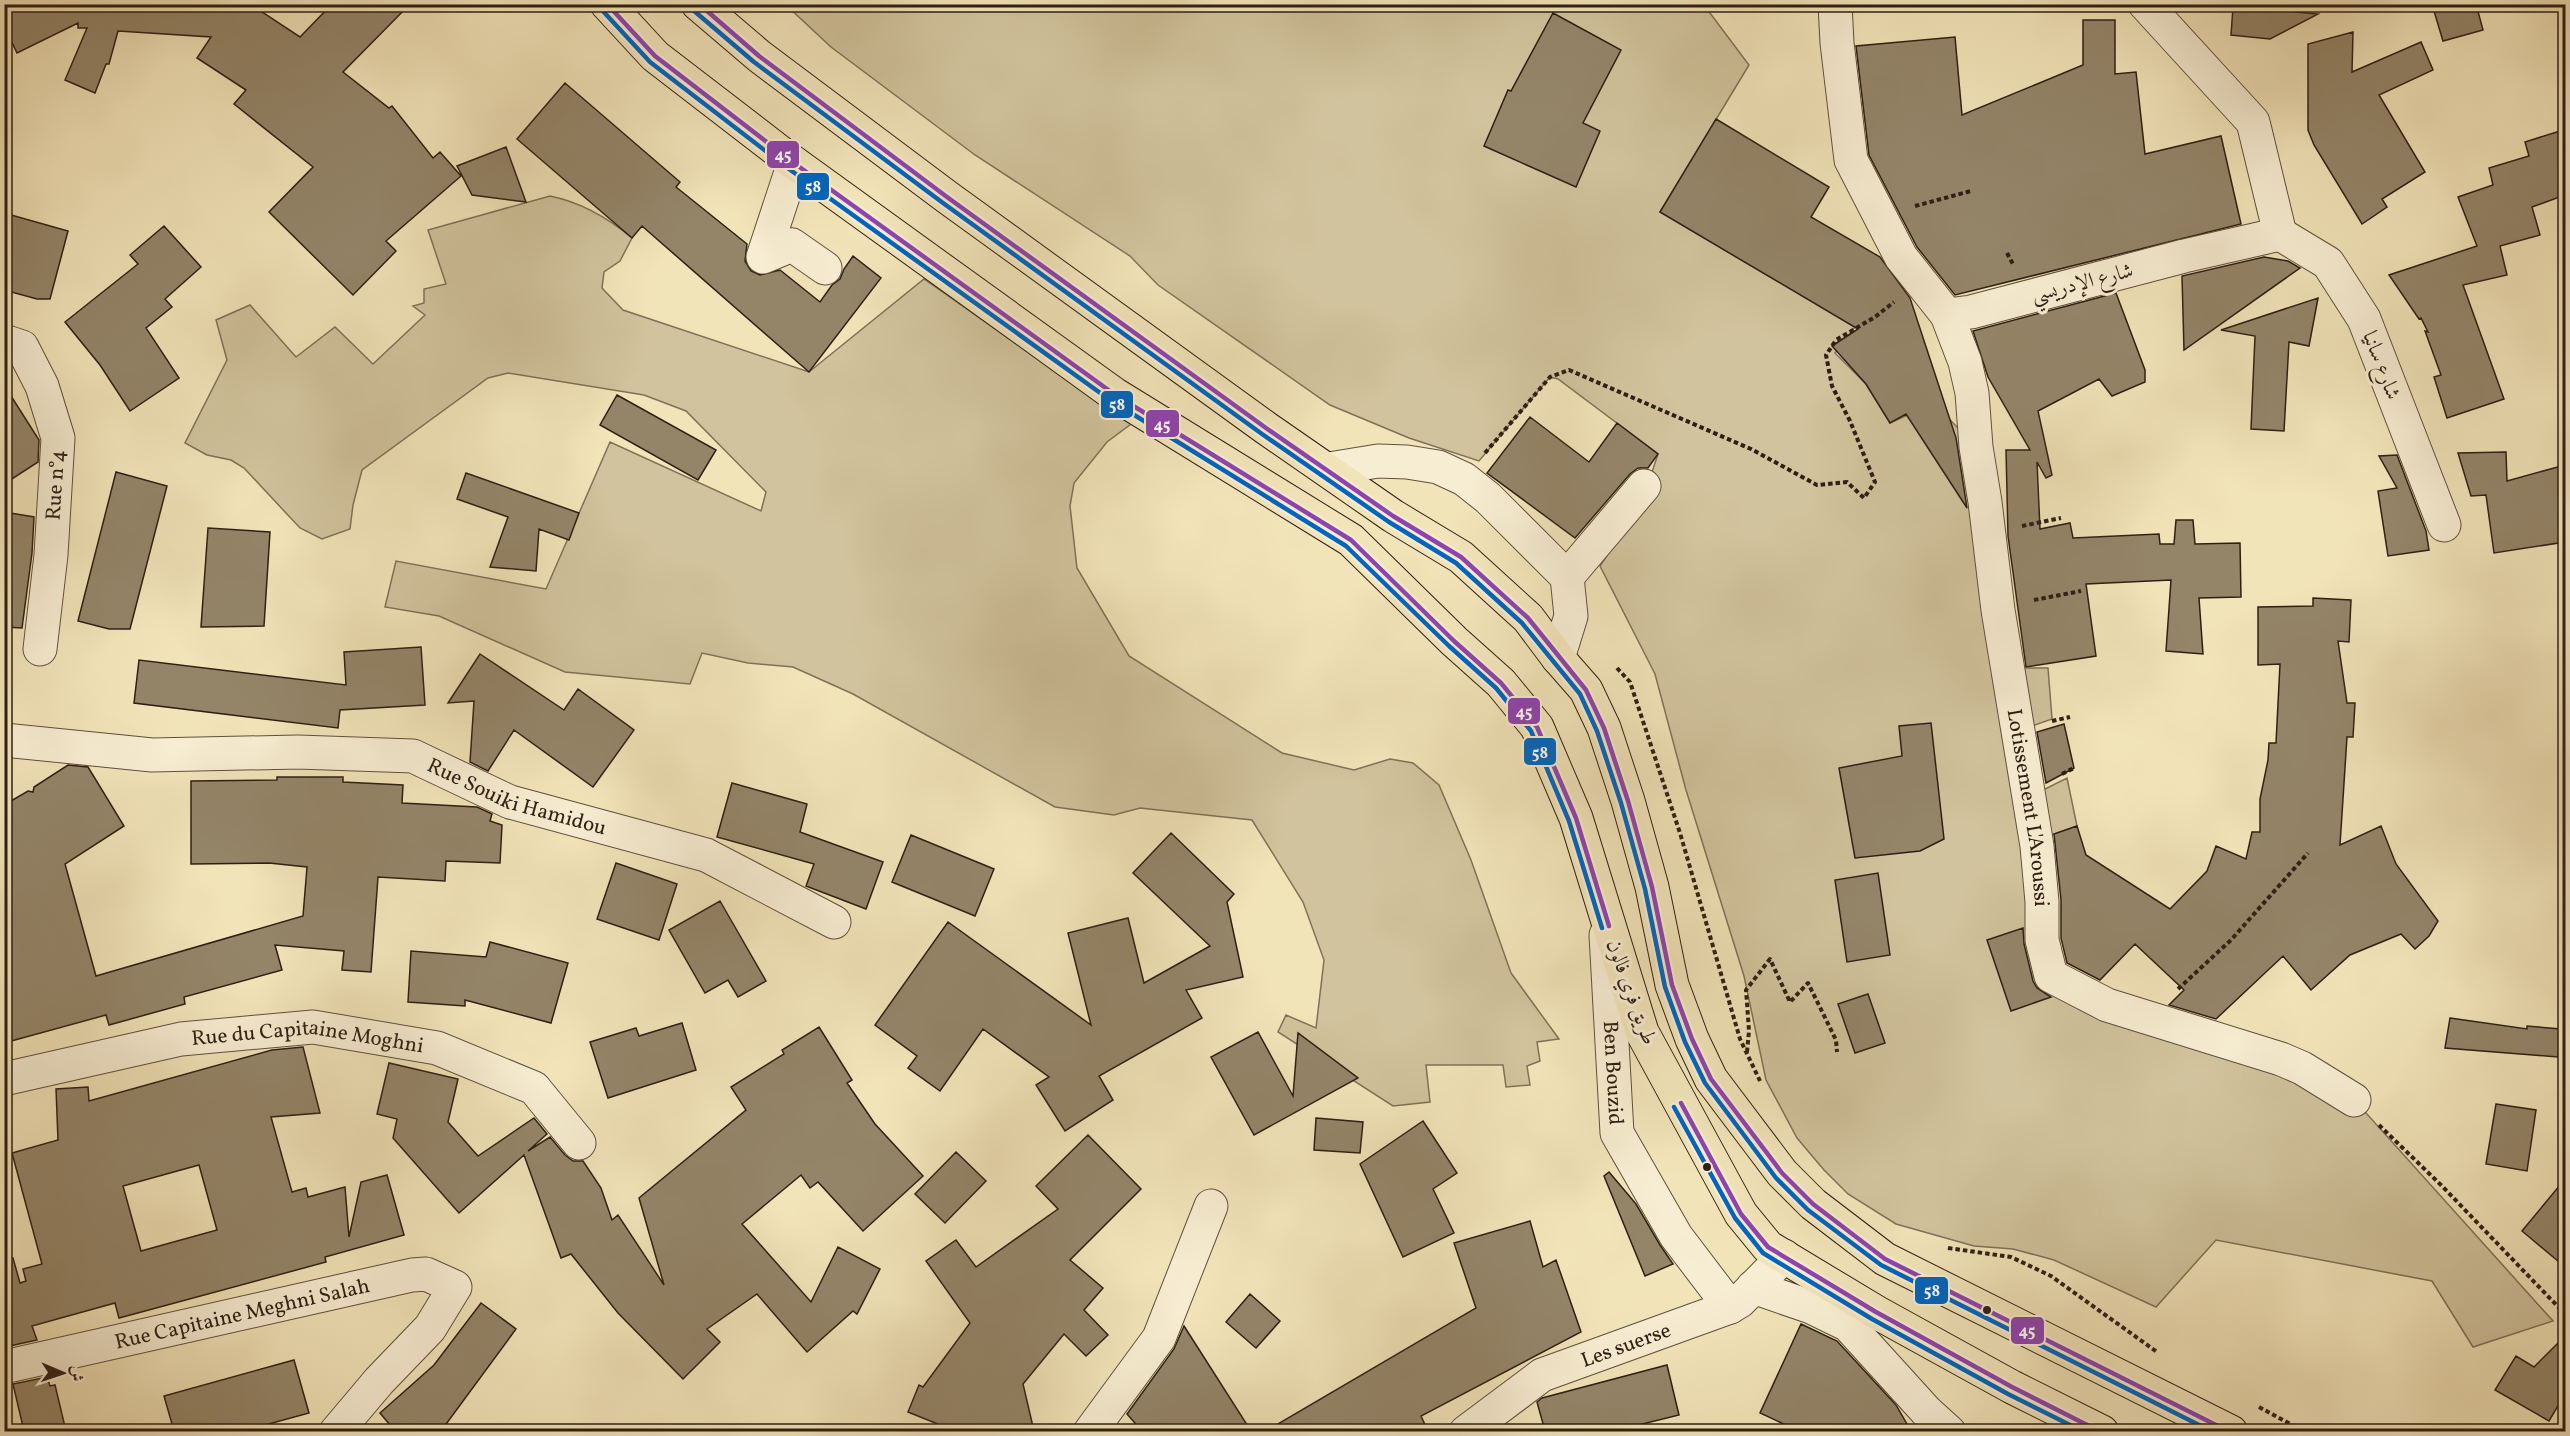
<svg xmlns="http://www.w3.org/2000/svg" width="2570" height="1436" font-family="Vollkorn,Amiri,serif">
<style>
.green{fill:#d1c39d;stroke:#807158;stroke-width:1.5}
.building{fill:#948569;stroke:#2e1f13;stroke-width:1.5;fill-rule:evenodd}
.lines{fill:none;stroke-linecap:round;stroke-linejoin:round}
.minor-casing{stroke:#5f503c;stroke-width:35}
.highway-casing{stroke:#2e1f13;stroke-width:35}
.path{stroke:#2e1f13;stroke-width:4;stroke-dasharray:4.5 3;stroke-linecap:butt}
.minor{stroke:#f7edd2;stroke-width:33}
.highway{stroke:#f2e4b9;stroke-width:33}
.bus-1-casing{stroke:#f7edd2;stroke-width:9}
.bus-2-casing{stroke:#f7edd2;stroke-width:9}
.bus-1{stroke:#8e44ad;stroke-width:4.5}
.bus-2{stroke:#0065bd;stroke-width:4.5}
.bus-dot{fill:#2e1f13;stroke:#f7edd2;stroke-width:2}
.labels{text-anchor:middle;stroke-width:6;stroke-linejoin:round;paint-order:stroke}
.street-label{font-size:21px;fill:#2e1f13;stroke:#f7edd2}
.line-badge{stroke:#f7edd2;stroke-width:2}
.badge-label{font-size:16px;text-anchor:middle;font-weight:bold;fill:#fff}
</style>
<rect width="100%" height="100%" fill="#f2e4b9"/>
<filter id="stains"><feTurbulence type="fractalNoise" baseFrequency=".00333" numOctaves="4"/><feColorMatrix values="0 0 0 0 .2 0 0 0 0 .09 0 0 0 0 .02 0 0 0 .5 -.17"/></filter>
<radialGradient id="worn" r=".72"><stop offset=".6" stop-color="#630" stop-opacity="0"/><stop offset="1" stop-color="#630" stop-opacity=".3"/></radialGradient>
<path class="green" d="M786,5H1704L1749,65L1660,212L1855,327L1835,353L1866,384L1890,423L1934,403L1976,447L2046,963L2358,1104L2553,1321L2473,1347L2432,1281L2216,1240L2156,1307L2054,1260L2013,1249L1974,1246L1896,1224L1848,1194L1824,1170L1797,1138L1766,1080L1744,976L1686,790L1655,674L1600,566L1641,505L1658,454L1558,379L1550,377L1479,461L1409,438L1330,405L1158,285L1130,256L975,155L831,47Z
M550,196C580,202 608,218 632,238L620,261L604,272L602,288L623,310L809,372L924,279L1131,424L1107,442L1074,483L1070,506L1077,568L1129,656L1282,753L1354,770L1390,759L1413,763L1439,785L1471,860L1511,973L1559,1039L1537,1042L1540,1061L1527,1066L1530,1085L1506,1087L1503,1065H1426L1430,1102L1393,1106L1278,1032L1286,1015L1316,1028L1324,960L1303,902L1252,820L1140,808L1114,815L1055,807L853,694L793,667L748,663L702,653L690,684L565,672L439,616L385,607L396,561L546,589L610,442L761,511L766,492L686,411L644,395L508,373L488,378L362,470L353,505L350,529L322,539L300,528L244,468L231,460L207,455L185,443L227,360L216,320L250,305L296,357L335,327L373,364L425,315L413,306L424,303V289L446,284L428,230Z
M2020,668H2048L2052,719L2029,727Z
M2067,778L2077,826L2046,837L2037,793Z"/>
<path class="building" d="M4,4H250L300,37L332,4H410L343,72L389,108L392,106L433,158L440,152L461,176L386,241L396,251L353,295L269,212L313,167L234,104L246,90L197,58L211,37L118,31L109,64H106L95,93L65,80L87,28H78V23L17,53L4,26Z
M2460,4H2476L2483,30L2443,41L2434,11Z
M2233,7L2318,14L2270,39L2231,35Z
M1553,13L1621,50L1583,123L1600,131L1576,187L1484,146L1508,90L1511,91Z
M2083,20H2115V74L2136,72L2145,154L2221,136L2241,224L1955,295L1917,247L1869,155L1856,46L1955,37L1962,115L2083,65Z
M2353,32L2352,72L2421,42L2433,70L2379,95L2425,172L2382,199L2387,207L2362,224L2314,145L2308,130V44Z
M565,83L680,182L676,187L747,244L745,261L751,271L760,275L780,270L820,302L832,285L840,279L844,269L853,256L881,278L809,372L642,226L632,238L517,139Z
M1716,119L1829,187L1811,217L1880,257L1910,298L1956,438L1967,508L1906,414L1890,423L1866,384L1832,346L1858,329L1660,212Z
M2560,131L2565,149V195L2532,207L2540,235L2500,246L2507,275L2463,285L2504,399L2447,418L2434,377L2441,375L2425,331L2428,332L2421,318L2419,319L2389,275L2477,246L2458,197L2493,185L2489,168L2529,156L2525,142Z
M506,147L526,202L472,195L457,166Z
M4,213L68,231L50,299H37L4,290Z
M164,226L201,267L165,299L172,307L146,328L179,378L130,411L100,365L65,322L138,264L130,255Z
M2264,257L2288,261L2300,268L2184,350L2182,276Z
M2116,293L2145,370V382L2112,396L2099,379L2038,411L2052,475L2046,478L2037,462L2040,529L2070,523L2073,538L2159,534L2160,544H2174L2176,520H2193L2195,544L2240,543L2241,597L2199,598L2203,654L2166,651L2171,580L2086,584L2096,656L2026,667L2008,536L2006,450H2030L1988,377L1973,331Z
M2318,298L2309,346L2289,342L2284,431L2251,429L2255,336L2221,330Z
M4,385L39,440L38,462L4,484Z
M617,395L716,450L698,480L600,425Z
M1530,417L1589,462L1617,423L1658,454L1648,468H1638L1630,474L1575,538L1487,473Z
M2506,452L2507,481L2565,465V542L2494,553L2486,495L2471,496L2458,453Z
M2397,455L2426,531L2429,550L2388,556L2378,491L2397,488L2379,456Z
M116,472L167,486L130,629H109L78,621Z
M466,473L579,513L569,540L539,529L536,571L490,567L508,517L457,499Z
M4,512L34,517L32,553L22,628L4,627Z
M208,528L270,532L264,626L201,627Z
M2313,598L2351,600L2349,642L2338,641L2347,703H2355L2353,737H2347L2340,845L2381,826L2396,864L2438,921L2429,936L2415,949L2401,934L2350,955L2311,990L2283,956L2216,1019L2169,1005L2184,990L2135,944L2100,980L2067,963L2061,938V900L2054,834L2077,826L2086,855L2170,909L2207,871L2216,846L2246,859L2252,832H2260V799L2268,760L2269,743H2276L2280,664L2258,665V607L2313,606Z
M421,647L425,705L340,710L338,728L134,703L139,660L346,685L344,652Z
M480,654L564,710L578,689L634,730L593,787L514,730L488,771L470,762L474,701L448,703Z
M1931,723L1944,839L1920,851L1855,858L1839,768L1902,756L1899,726Z
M2064,724L2074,768L2046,783L2037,732Z
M68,765L88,767L124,826L65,864L96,976L303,916L307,867L269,863L191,864V781L277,780V777H343V782L403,785L402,803L477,807L492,814L490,821L502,825L500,863L446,861L445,881L378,877L371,972L342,970L344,951L275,945L282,970L184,997L185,1004L109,1025L106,1015L4,1043V805L28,791L33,792L34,787Z
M732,783L807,804L800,832L883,862L866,909L806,886L814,864L717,837Z
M1171,833L1234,894L1227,902L1243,977L1186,990L1202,1018L1099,1076L1113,1100L1065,1131L1036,1085L1049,1077L983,1029L940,1091L908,1068L917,1056L875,1025L948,922L1091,1025L1068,933L1128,918L1144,983L1210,946L1133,873Z
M911,835L994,869L975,916L892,882Z
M616,863L677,884L659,940L597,919Z
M1878,873L1890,955L1847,962L1835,880Z
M720,901L766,981L738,997L728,980L705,993L669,930Z
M2023,928L2024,944L2033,981L2037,988L2051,997L2011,1011L1987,940Z
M490,942L568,963L551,1023L465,1000V1006L408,1002L411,951L486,957Z
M1868,994L1885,1043L1855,1053L1838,1004Z
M2450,1018L2527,1029V1026L2561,1029L2558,1057L2445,1048Z
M682,1023L696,1070L608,1098L590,1042L636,1028L639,1036Z
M819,1027L852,1080L847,1083L875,1124L923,1176L863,1231L818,1182L810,1188L801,1175L742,1224L811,1302L838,1247L880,1269L857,1314L853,1311L807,1352L757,1294L707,1329L720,1342L683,1379L618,1313L571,1254L561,1258L524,1155L459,1213L393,1138L397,1119L377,1114L389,1063L458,1079L448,1122L478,1156L534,1118L547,1134L528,1151L550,1137L565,1155L573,1161H583L601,1188L612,1220L618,1215L664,1285L639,1198L746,1110L731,1087L784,1054L782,1050Z
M1258,1032L1293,1096L1298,1033L1358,1078L1254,1135L1211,1057Z
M303,1047L320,1113L271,1117L292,1192L306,1188L308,1197L345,1187L349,1237L361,1182L387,1175L404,1235L325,1257L326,1262L119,1318L115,1303L32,1326L37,1340L5,1347L4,1259L13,1258L20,1283L26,1281L23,1269L42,1264L12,1153L58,1140L56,1089L88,1087L89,1101L272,1050ZM199,1165L217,1230L141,1251L123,1186Z
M2496,1104L2536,1110L2527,1171L2486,1164Z
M1316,1118L1363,1122L1360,1153L1314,1150Z
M1423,1121L1457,1173L1433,1189L1454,1233L1403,1257L1360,1164Z
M1088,1135L1141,1189L1070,1260L1103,1288L1084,1310L1108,1335L1086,1356L1064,1334L1023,1384L1034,1431H955L908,1412L919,1385L923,1387L970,1323L926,1261L956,1240L976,1267L1058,1209L1036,1186Z
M956,1152L986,1181L945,1223L915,1194Z
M1609,1172L1636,1204L1660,1245L1673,1264L1645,1276L1604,1176Z
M2565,1179V1267L2522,1231Z
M1530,1221L1543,1267L1556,1260L1581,1332L1421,1416L1428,1431H1266L1476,1308L1454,1243Z
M1250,1294L1280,1321L1256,1348L1226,1322Z
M481,1303L516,1329L441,1431H395L380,1413L434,1365Z
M1801,1324L1837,1341L1896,1405L1911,1431H1799L1760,1413Z
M1184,1326L1251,1431H1142L1127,1414L1174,1349Z
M2565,1336V1394L2549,1421L2495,1390L2516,1356L2534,1367Z
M294,1360L309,1413L243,1431H174L164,1396Z
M1667,1365L1679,1415L1614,1431H1545L1537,1402L1542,1398Z
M47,1377L50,1386L55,1385L66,1431H24L13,1384Z"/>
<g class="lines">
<defs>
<g id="minor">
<path d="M1835,4L1837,43L1851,160L1901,257L1947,315L1971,312L2184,256L2280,234L2253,122L2145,4"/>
<path d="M794,163L763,257L792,245L825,268"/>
<path d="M2280,234L2328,263L2364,319L2444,525"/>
<path id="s1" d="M1947,315L1965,362L1972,393L1976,447L1985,502L1998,610L2037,846L2042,902V940L2051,976L2107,1005L2281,1059L2302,1068L2354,1100"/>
<path d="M4,341L22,347L42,386L58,438L51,555L40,649"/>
<path d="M1329,469L1378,461L1407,462L1438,467L1464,479L1488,498L1567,577L1571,616L1558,658"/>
<path d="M1567,577L1644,486"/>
<path id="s2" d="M4,740L152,755L298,752L413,756L510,802L706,855L834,922"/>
<path id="s3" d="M1606,935L1617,1133L1676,1236L1730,1307"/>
<path id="s4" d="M4,1079L181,1039L313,1027L437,1048L534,1088L579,1143"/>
<path d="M1753,1287L1811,1307L1848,1325L1927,1412L1949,1432"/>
<path id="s5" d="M4,1367L412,1275L426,1274L455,1287L430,1328L379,1381L336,1432"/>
<path d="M1090,1432L1159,1338L1211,1206"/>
<path id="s6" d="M1466,1432L1542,1375L1730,1307L1740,1301L1784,1256"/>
</g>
<path id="highway" d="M607,4L655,56L794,163L1114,394L1351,540L1454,641L1501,683L1537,727L1576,818L1642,1032L1741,1214L1768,1247L1876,1312L2012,1387L2102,1432
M698,4L759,56L947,197L1266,428L1393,516L1461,557L1528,618L1558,658L1586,690L1604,728L1628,801L1652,887L1672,985L1692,1039L1711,1079L1782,1173L1813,1204L1885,1259L2231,1432"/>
</defs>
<use href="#minor" class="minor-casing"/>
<use href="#highway" class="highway-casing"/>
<path class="path" d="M1915,206L1971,191
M2007,253L2014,266
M1485,453L1550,377L1569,370L1751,449L1817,485L1847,482L1864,498L1875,482L1850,421L1832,386L1826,355L1836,340L1875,317L1894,302
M2022,526L2061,518
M2034,600L2081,591
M1617,668L1630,682L1680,833L1740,1039L1760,1081
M2052,721L2070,717
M2062,774L2074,768
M2178,989L2231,940L2308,853
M1747,1052L1749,1031L1746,990L1770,959L1790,1002L1808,983L1836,1040L1837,1052
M2379,1125L2442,1186L2566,1315
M1948,1248L2011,1257L2051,1276L2157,1352
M2259,1407L2305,1432"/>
<use href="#minor" class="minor"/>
<use href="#highway" class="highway"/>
<defs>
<path id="bus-1" d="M607,4L655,56L794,163L1114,394L1351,540L1454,641L1501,683L1537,727L1576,818L1609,926
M699,4L759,56L947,197L1266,428L1393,516L1461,557L1528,618L1586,690L1604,728L1628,801L1652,887L1672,985L1692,1039L1711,1079L1782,1173L1813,1204L1885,1259L2230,1432
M1681,1103L1741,1214L1768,1247L1876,1312L2012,1387L2101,1432"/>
<path id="bus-2" d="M601,9L650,62L789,169L1110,400L1346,546L1449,646L1496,688L1531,731L1569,821L1602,928
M693,10L754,62L943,203L1262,434L1389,522L1456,563L1522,623L1580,694L1597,731L1621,803L1645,889L1665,987L1685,1042L1705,1083L1776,1178L1808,1210L1881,1265L2213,1432
M1674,1107L1735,1218L1763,1253L1872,1319L2008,1394L2084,1432"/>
</defs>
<use href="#bus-1" class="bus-1-casing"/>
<use href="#bus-2" class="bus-2-casing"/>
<use href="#bus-1" class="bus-1"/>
<use href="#bus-2" class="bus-2"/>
</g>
<g class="bus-dot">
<circle cx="1707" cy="1167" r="5"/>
<circle cx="1987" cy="1310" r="5"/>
</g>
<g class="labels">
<g class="street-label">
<text transform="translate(2082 282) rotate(-14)" y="7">شارع الإدريسي</text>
<text transform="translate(2382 365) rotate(69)" y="7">شارع سانيا</text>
<text transform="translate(55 485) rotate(-86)" y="7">Rue n°4</text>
<text dy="7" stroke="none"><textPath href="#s2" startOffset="522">Rue Souiki Hamidou</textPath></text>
<text dy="7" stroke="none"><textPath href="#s1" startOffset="501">Lotissement L'Aroussi</textPath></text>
<text transform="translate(1632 992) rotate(70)" y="7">طريق فري فالون</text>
<text dy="7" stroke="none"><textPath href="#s4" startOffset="309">Rue du Capitaine Moghni</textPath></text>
<text dy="7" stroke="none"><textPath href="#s3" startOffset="138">Ben Bouzid</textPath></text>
<text dy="7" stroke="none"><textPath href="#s5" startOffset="244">Rue Capitaine Meghni Salah</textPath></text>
<text dy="7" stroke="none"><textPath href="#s6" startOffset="184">Les suerse</textPath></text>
</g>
</g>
<g class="line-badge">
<rect x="766" y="140" width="34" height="29" rx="6" fill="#8e44ad"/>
<rect x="796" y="172" width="34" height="29" rx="6" fill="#0065bd"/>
<rect x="1100" y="390" width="34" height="29" rx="6" fill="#0065bd"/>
<rect x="1145" y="409" width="35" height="29" rx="6" fill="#8e44ad"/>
<rect x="1507" y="697" width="34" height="28" rx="6" fill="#8e44ad"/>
<rect x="1523" y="737" width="34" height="29" rx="6" fill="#0065bd"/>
<rect x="1914" y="1276" width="35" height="29" rx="6" fill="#0065bd"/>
<rect x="2010" y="1316" width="35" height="29" rx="6" fill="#8e44ad"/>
</g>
<g class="badge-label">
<text x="783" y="160">45</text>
<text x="813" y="192">58</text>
<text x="1117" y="410">58</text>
<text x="1162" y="430">45</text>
<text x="1524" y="717">45</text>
<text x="1540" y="758">58</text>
<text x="1932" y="1296">58</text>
<text x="2027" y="1336">45</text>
</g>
<rect width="2570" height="1436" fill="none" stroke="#f2e4b9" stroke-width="24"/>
<rect x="6" y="6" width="2558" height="1424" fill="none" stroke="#2e1f13" stroke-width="3"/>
<rect x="12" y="12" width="2546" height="1412" fill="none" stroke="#2e1f13" stroke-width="1.5"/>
<g transform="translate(63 1373) rotate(92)" stroke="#f7edd2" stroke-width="4.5" paint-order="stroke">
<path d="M0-4.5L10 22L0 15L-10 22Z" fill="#2e1f13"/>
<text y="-9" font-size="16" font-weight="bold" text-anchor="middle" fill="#2e1f13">ش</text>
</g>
<rect width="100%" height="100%" filter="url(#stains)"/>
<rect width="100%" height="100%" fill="url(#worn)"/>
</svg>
